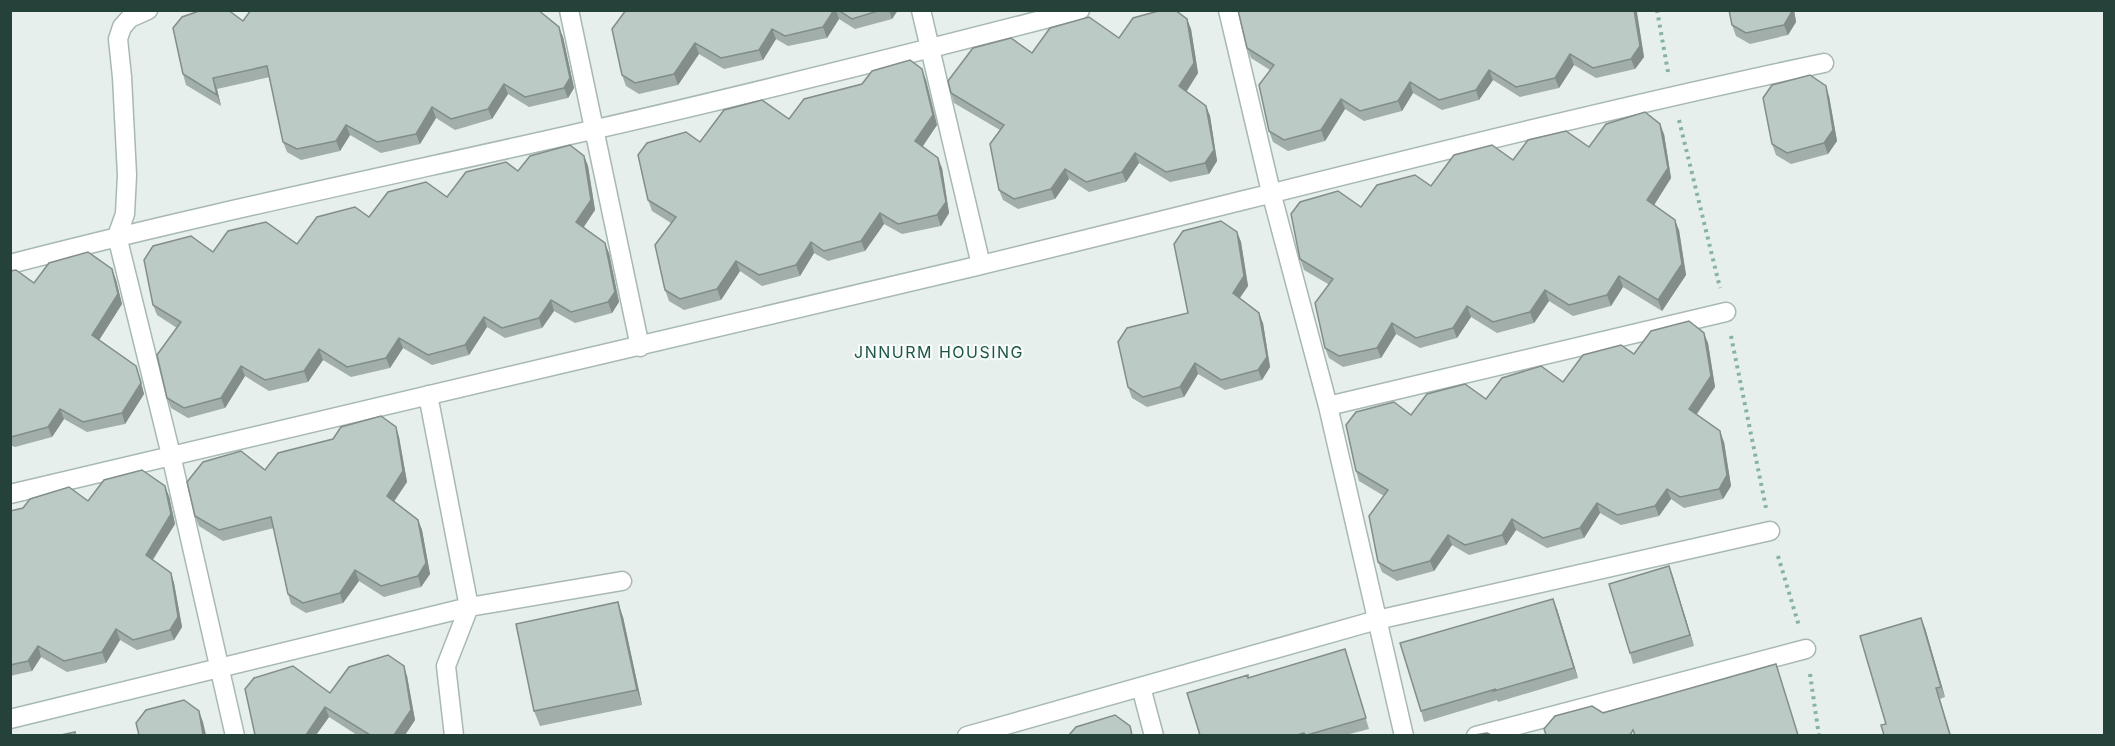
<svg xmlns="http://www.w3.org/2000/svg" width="2115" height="746" font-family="Inter,sans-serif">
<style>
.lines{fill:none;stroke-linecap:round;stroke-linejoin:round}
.minor-casing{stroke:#a8b8b2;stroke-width:21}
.path{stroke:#86b3a5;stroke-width:4;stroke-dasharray:3 4.5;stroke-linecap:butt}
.minor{stroke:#fff;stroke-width:18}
.wall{fill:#a1aea9}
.shaded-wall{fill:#838d89}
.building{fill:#bbcac4;stroke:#838d89;stroke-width:1.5}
.labels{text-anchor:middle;stroke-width:4.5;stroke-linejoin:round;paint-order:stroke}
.neighbourhood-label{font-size:16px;letter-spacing:1.5px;fill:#1f5548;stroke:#f7fbf9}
</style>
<rect width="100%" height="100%" fill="#e6efeb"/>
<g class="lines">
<defs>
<path id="minor" d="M148,10L130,18L122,27L118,39L122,77L127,175L125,214L117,236L171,455L235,736
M569,10L640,347
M921,10L981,265
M1228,10L1271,192L1328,406L1404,736
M10,264C203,214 398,174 592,130C755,93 917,52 1080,10
M428,395L469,607L446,666L454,736
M1328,406L1726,312
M10,494C332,415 655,344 977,266C1259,198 1540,123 1824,63
M1141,687L1154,736
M10,719L469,607L622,581
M967,736L1377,620L1770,531
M1476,736L1806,649"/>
</defs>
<use href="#minor" class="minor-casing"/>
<path class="path" d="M1657,10L1668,72
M1679,120L1720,288
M1731,336L1766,508
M1778,556L1799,626
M1810,674L1819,736"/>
<use href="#minor" class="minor"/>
</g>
<path class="wall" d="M626,10H898L892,19L855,29L839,19L827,38L788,46L776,39L763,60L724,69L699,54L678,85L639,94L626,86L622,75Z
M1238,10H1636L1644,57L1635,69L1596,78L1574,65L1559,88L1520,97L1493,80L1479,100L1442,110L1413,93L1402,111L1364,121L1345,109L1325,141L1288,151L1273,142L1269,131L1270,70L1251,58L1247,48Z
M1729,10H1794L1796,22L1788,35L1750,44L1736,36L1732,25Z
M1187,19L1191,29L1198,73L1186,92L1206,106L1210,116L1217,161L1209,174L1170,182L1139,163L1126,182L1089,192L1069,179L1055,199L1018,209L1003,200L999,190L1000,130L954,103L951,93L1032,53L1119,38Z
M243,21L563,37L574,88L568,98L529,107L508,94L492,119L455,130L436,118L420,144L381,153L350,135L340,151L301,160L287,152L283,142L270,77L217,89L221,106L186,85L183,74Z
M926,80L937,125L922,146L942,168L949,213L941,226L902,234L884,224L865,251L828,261L814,253L800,276L762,286L740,271L721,300L684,310L669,301L665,290L671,223L652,211L648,200L700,142L789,119Z
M1829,96L1837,141L1828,154L1791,164L1776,155L1772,144Z
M1664,134L1671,178L1654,205L1679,230L1686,275L1662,311L1623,287L1611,306L1573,316L1549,301L1534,323L1497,333L1471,317L1457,338L1420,348L1396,334L1381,358L1343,367L1329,358L1325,348L1328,284L1304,270L1300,259L1361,207L1431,186L1513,160Z
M584,156L588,166L595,210L584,227L609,253L619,302L612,313L575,323L554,311L542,328L505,338L487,327L469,355L432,365L403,348L390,368L351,377L323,360L308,382L269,391L245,376L225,408L188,418L171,408L167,398L177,328L157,315L153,305L213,252L297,244L369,217L447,197L518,171Z
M1237,232L1241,242L1248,286L1240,298L1263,323L1270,367L1262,380L1225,390L1198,374L1184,397L1147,407L1132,398L1128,387L1188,313Z
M112,269L116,280L122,304L99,340L140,377L144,394L125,424L87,432L64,419L52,437L15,447L10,445V271L34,283Z
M1708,343L1715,387L1697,414L1724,442L1731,486L1723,499L1684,508L1671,499L1659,516L1621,525L1600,513L1584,538L1547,548L1516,530L1506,545L1469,555L1452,545L1434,571L1397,581L1382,572L1378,562L1384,496L1359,481L1356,471L1411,415L1563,382L1634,354Z
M396,427L399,437L407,482L394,501L418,520L422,530L430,574L421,587L384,597L359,581L343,603L306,613L291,604L288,594L274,528L223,541L199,526L195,516L265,470Z
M169,496L175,524L153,560L171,573L174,583L182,627L174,640L137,650L120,640L106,663L67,672L41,657L32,671L10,676V511L88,501Z
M1669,566L1694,646L1633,664L1630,653Z
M1557,609L1578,678L1498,702L1497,700L1424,722L1421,711Z
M623,617L642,705L540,726L534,711Z
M1925,628L1945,697L1940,699L1951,735H1884L1886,724Z
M1345,649L1369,729L1346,735H1200L1248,678Z
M407,676L415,720L405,735H357L329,717L316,735H255L245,689L330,693Z"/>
<path class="shaded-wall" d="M834,10H836L839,19L827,38L823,27Z
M889,10H898L892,19Z
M1634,10H1636L1637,12L1644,57L1635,69L1631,59Z
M1792,10H1794L1796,22L1788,35L1784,25Z
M1187,19L1191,29L1198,73L1183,97L1179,86Z
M559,27L563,37L574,88L568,98L564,88Z
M772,29L776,39L763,60L759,50Z
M695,43L699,54L678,85L674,74Z
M1570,54L1574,65L1559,88L1555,78Z
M922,69L926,80L937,125L919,152L915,141Z
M1489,70L1493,80L1479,100L1476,90Z
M213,78L217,89L221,106L217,95Z
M1410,82L1413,93L1402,111L1398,101Z
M504,84L508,94L492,119L488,109Z
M1826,86L1829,96L1837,141L1828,154L1824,143Z
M1341,99L1345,109L1325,141L1321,130Z
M1206,106L1210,116L1217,161L1209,174L1205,163Z
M432,107L436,118L420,144L416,134Z
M1660,124L1664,134L1671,178L1651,210L1647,200Z
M346,125L350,135L340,151L336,141Z
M1135,153L1139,163L1126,182L1122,172Z
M584,156L588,166L595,210L580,232L576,222Z
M938,158L942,168L949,213L941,226L937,215Z
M1065,169L1069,179L1055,199L1051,189Z
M880,213L884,224L865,251L861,241Z
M1675,220L1679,230L1686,275L1662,311L1658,300Z
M1237,232L1241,242L1248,286L1236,303L1233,293Z
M811,242L814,253L800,276L796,265Z
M605,243L609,253L619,302L612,313L608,302Z
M736,261L740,271L721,300L717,289Z
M112,269L116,280L122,304L96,345L92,335Z
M1619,276L1623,287L1611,306L1607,295Z
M1545,290L1549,301L1534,323L1530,312Z
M551,300L554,311L542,328L539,318Z
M1467,306L1471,317L1457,338L1453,328Z
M1259,313L1263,323L1270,367L1262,380L1258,370Z
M484,317L487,327L469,355L465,345Z
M1392,323L1396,334L1381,358L1377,348Z
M1704,333L1708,343L1715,387L1693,419L1689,409Z
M399,338L403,348L390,368L386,358Z
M319,349L323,360L308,382L304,371Z
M1195,363L1198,374L1184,397L1180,387Z
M136,366L144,394L125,424L122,413Z
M241,366L245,376L225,408L221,398Z
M60,409L64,419L52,437L48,427Z
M396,427L399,437L407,482L391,506L387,496Z
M1720,431L1724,442L1731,486L1723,499L1719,489Z
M165,486L169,496L175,524L149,565L146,555Z
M1667,489L1671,499L1659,516L1655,506Z
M1597,503L1600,513L1584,538L1580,528Z
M1512,519L1516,530L1506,545L1502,535Z
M418,520L422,530L430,574L421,587L418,576Z
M1448,535L1452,545L1434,571L1430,561Z
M1669,566L1673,577L1694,646L1690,635Z
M355,570L359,581L343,603L340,593Z
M171,573L174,583L182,627L174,640L170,630Z
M1553,599L1557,609L1578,678L1574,668Z
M618,602L623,617L642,705L637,690Z
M1921,618L1925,628L1945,697L1941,687Z
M116,629L120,640L106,663L102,652Z
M38,646L41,657L32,671L28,661Z
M404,666L407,676L415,720L405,735H394Z
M325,707L329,717L316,735H306Z
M199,711L203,722L206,735H203Z"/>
<path class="building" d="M202,10H228L243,21L251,10H538L559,27L570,78L564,88L525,97L504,84L488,109L451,119L432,107L416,134L377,142L346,125L336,141L297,149L283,142L267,66L213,78L217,95L183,74L173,28L182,17Z
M626,10H834L823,27L785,36L772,29L759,50L721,58L695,43L674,74L635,83L622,75L612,29Z
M838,10H881L852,19Z
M1162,10H1175L1187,19L1194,63L1179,86L1206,106L1214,150L1205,163L1166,172L1135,153L1122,172L1086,182L1065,169L1051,189L1014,199L999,190L990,144L1004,125L951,93L948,81L973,48L1011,38L1032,53L1050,28L1089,17L1119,38L1133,18Z
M1238,10H1634L1640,46L1631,59L1593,68L1570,54L1555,78L1516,87L1489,70L1476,90L1439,100L1410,82L1398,101L1360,111L1341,99L1321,130L1284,140L1269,131L1259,85L1274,65L1247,48Z
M1729,10H1792V11L1784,25L1746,33L1732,25Z
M910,60L922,69L933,115L915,141L938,158L946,202L937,215L898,224L880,213L861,241L824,251L811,242L796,265L759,275L736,261L717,289L680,299L665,290L655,245L676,217L648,200L638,155L647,143L686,132L700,142L724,110L762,100L789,119L804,99L862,84L872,71Z
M1810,75L1826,86L1833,130L1824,143L1787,153L1772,144L1763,98L1772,85Z
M1645,112L1660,124L1668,168L1647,200L1675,220L1682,264L1658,300L1619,276L1607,295L1569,305L1545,290L1530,312L1493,322L1467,306L1453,328L1416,338L1392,323L1377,348L1339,356L1325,348L1315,303L1333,279L1300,259L1291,214L1300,202L1338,191L1361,207L1377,185L1415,175L1431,186L1454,155L1492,145L1513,160L1528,140L1566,131L1589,147L1606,124Z
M570,145L584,156L591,200L576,222L605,243L615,292L608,302L571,312L551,300L539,318L502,328L484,317L465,345L428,355L399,338L386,358L347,367L319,349L304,371L265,380L241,366L221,398L184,408L167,398L157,355L181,322L153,305L144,260L153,246L191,236L213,252L228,231L266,222L297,244L317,217L355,207L369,217L388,192L426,182L447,197L466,172L506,162L518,171L530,156Z
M1221,221L1237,232L1244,276L1233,293L1259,313L1267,357L1258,370L1221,380L1195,363L1180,387L1143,397L1128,387L1118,342L1127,328L1188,313L1174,244L1183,231Z
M88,252L112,269L118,294L92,335L136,366L141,383L122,413L83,422L60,409L48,427L11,437L10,271L16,270L34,283L49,263Z
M1689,321L1704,333L1711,376L1689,409L1720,431L1727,475L1719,489L1680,497L1667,489L1655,506L1617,515L1597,503L1580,528L1543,538L1512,519L1502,535L1465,545L1448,535L1430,561L1393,571L1378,562L1369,516L1388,490L1356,471L1346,425L1356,412L1394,402L1411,415L1427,394L1465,384L1486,399L1502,378L1541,366L1563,382L1583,355L1621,345L1634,354L1651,331Z
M381,416L396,427L403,471L387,496L418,520L426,563L418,576L381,586L355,570L340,593L303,603L288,594L271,517L219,530L195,516L187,482L203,462L241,451L265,470L278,453L333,439L341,427Z
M142,470L165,486L171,514L146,555L171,573L178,617L170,630L133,640L116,629L102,652L64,661L38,646L28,661L10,665V511L23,508L30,499L69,487L88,501L104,480Z
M1669,566L1690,635L1630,653L1609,584Z
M1553,599L1574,668L1494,691L1496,689L1421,711L1400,643Z
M618,602L637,690L534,711L516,624Z
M1921,618L1941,687L1936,688L1950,735H1884L1881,725L1886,724L1860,636Z
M1345,649L1366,718L1307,735H1305L1304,733L1297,735H1200L1187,693L1248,675V678Z
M388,655L404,666L411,710L394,735H370L325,707L306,735H255L245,689L254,678L293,666L330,693L349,667Z
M1776,664L1798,735H1635L1633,730L1630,735H1546L1544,729L1555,716L1592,706L1603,713Z
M184,700L199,711L203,735H139L136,723L146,710Z
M1115,715L1130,726L1132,735H1069L1076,727Z
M75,732V735H61Z
M1487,733L1491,735H1475Z"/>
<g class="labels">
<g class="neighbourhood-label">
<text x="939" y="358">JNNURM HOUSING</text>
</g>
</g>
<rect width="2115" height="746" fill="none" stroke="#24423a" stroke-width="24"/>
</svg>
